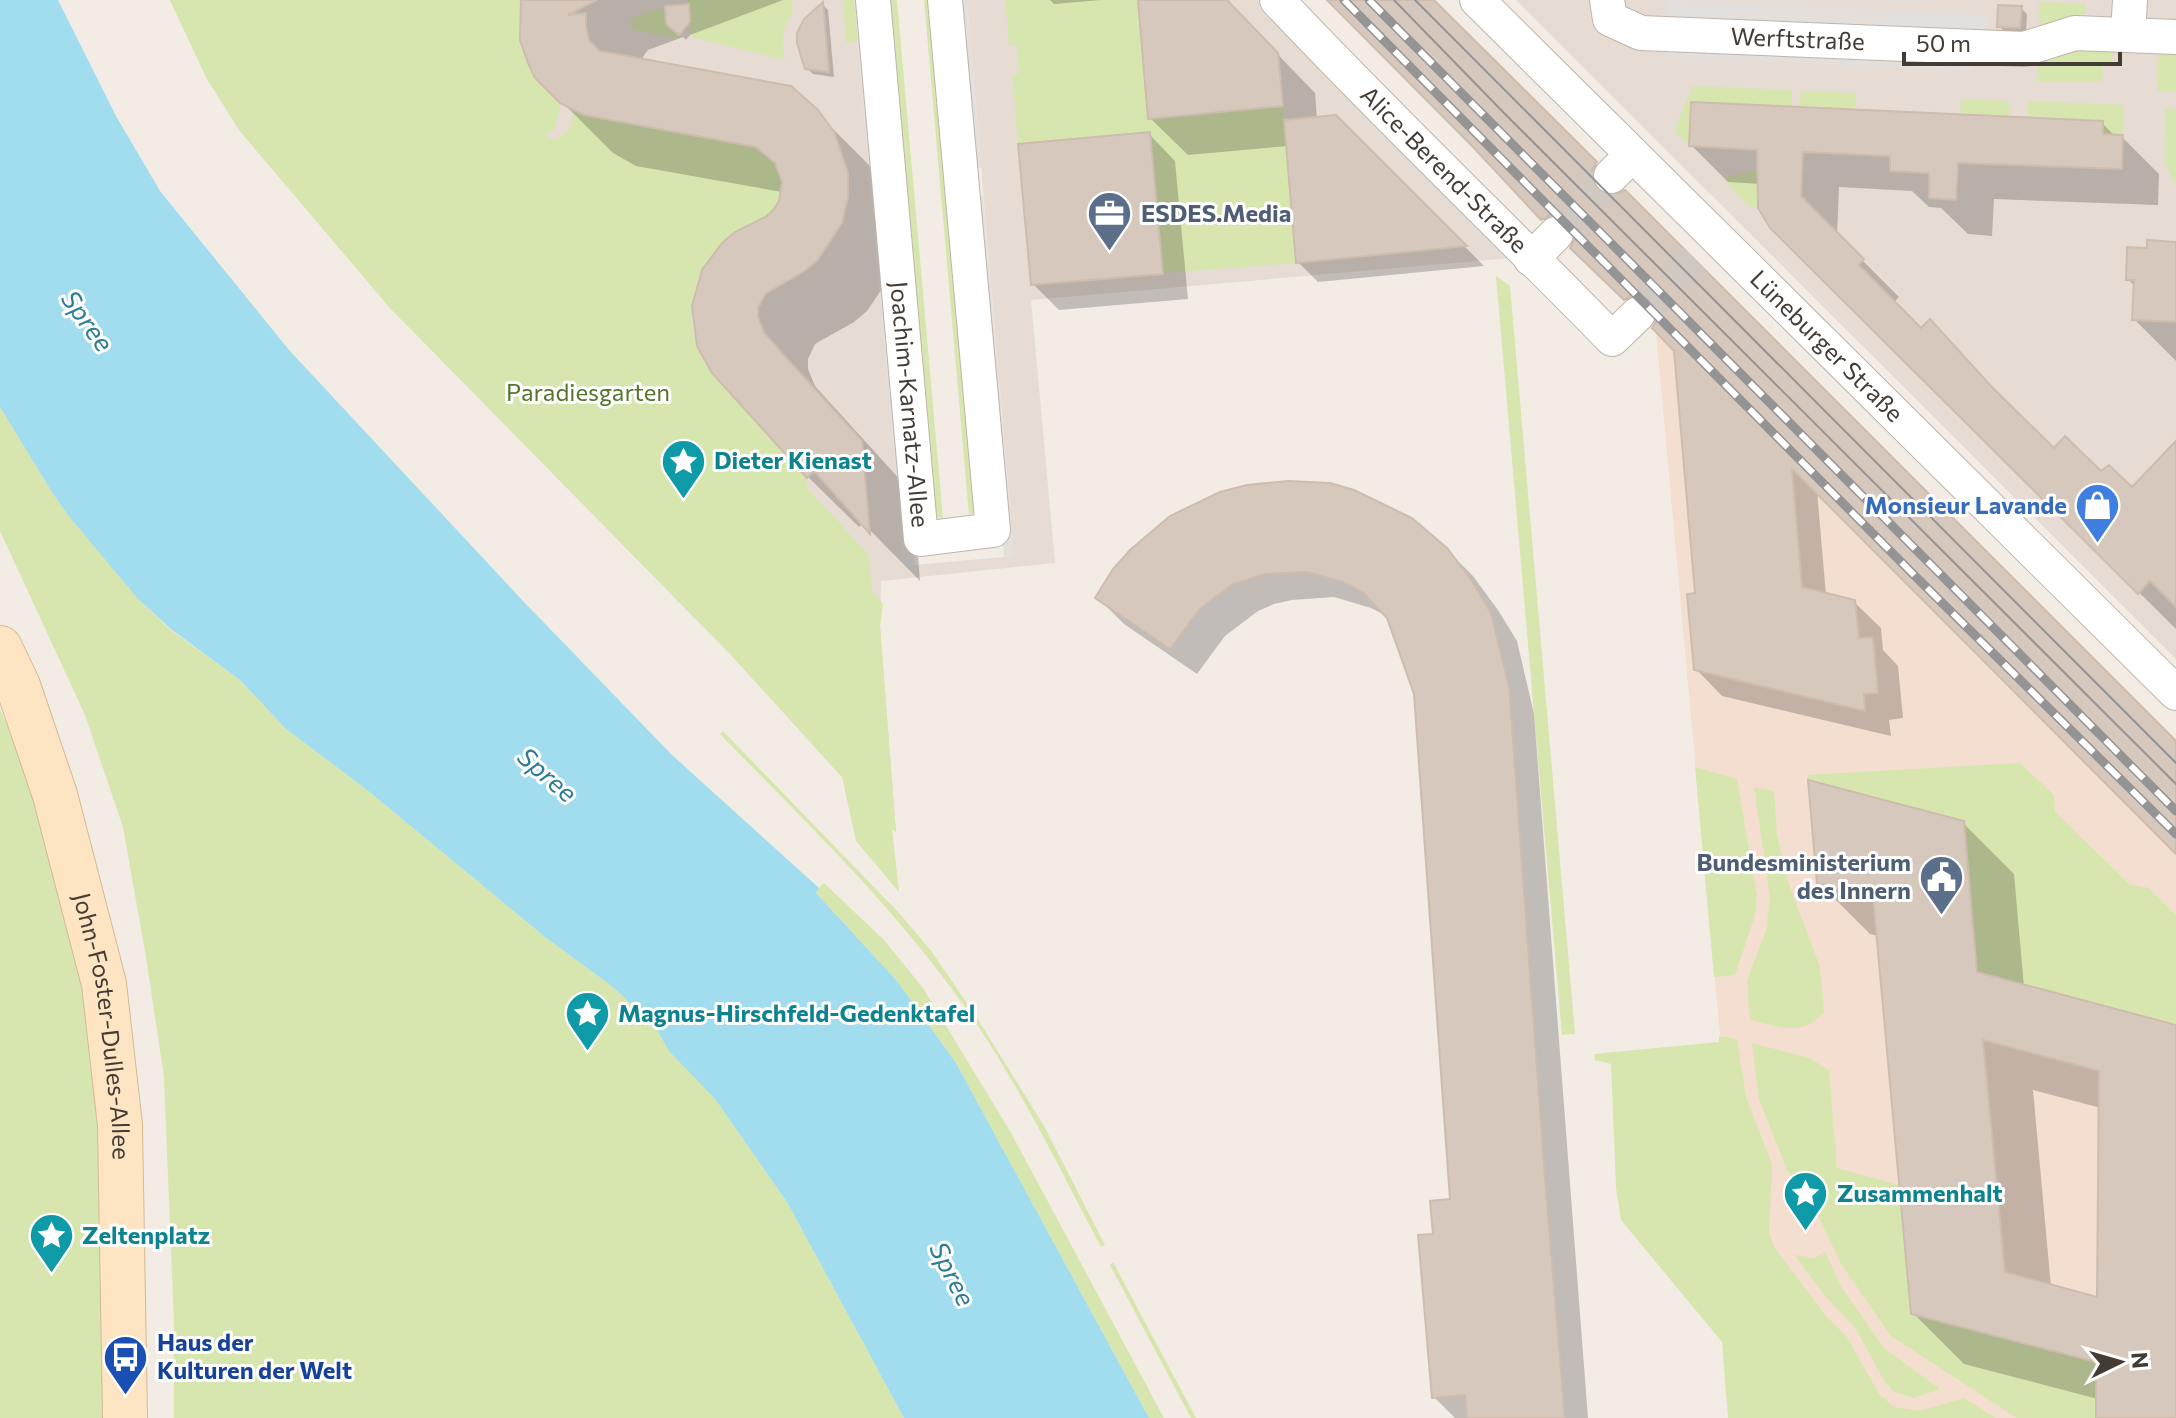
<svg xmlns="http://www.w3.org/2000/svg" width="2176" height="1418" font-family="Commissioner,sans-serif">
<style>
.residential{fill:#e6dcd3}
.commercial{fill:#f4decf}
.green{fill:#d7e6ae}
.parking{fill:#e3dfdd}
.water{fill:#a1ddee}
.shadow{fill:#0003;fill-rule:evenodd}
.building{fill:#d6c8bd;stroke:#cebcae;stroke-width:2;fill-rule:evenodd}
.lines{fill:none;stroke-linecap:round;stroke-linejoin:round}
.street-tunnel{stroke:#cfc9c2;stroke-width:34;stroke-dasharray:34 17;stroke-linecap:butt}
.street-casing{stroke:#c0b4aa;stroke-width:36}
.secondary-casing{stroke:#d5b997;stroke-width:46}
.street{stroke:#fff;stroke-width:34}
.secondary{stroke:#fde5c3;stroke-width:44}
.tram{stroke:#949494;stroke-width:2}
.rail-casing{stroke:#949494;stroke-width:9}
.rail{stroke:#fff;stroke-width:6;stroke-dasharray:18;stroke-linecap:butt}
.labels{text-anchor:middle;stroke-width:6;stroke-linejoin:round;paint-order:stroke}
.street-label{font-size:24px;fill:#443b34;stroke:#fff}
.service-label{font-size:24px;font-weight:bold;fill:#4e5e75;stroke:#fff;text-anchor:start}
.park-label{font-size:24px;fill:#537429;stroke:#fff}
.culture-label{font-size:24px;font-weight:bold;fill:#0d838f;stroke:#fff;text-anchor:start}
.shop-label{font-size:24px;font-weight:bold;fill:#366cbe;stroke:#fff;text-anchor:end}
.transit-label{font-size:24px;font-weight:bold;fill:#164399;stroke:#fff;text-anchor:start}
.water-label{font-size:26px;font-style:italic;fill:#2b7c96;stroke:#fff}
</style>
<rect width="100%" height="100%" fill="#f2ece5"/>
<path class="residential" d="M170,0H854L904,566L1014,556L967,0H1258L1511,258L1031,300L1055,563L881,581L880,626L896,832L842,777L732,656L390,308L239,130L206,77Z
M1516,0H1590L1595,21L1606,36L1621,43L1618,0H2176V659Z"/>
<path class="commercial" d="M1656,333L2176,854V1418H1889L1737,1220Z"/>
<path class="green" d="M170,0H523C512,41 530,77 561,104L555,129L543,135L555,140L570,129L574,110L584,115L756,147C769,154 779,164 781,179C787,220 742,224 720,246C707,259 698,276 694,293C682,345 718,380 750,415C769,436 788,457 807,478V488L869,555L872,592L883,604L880,626L896,832L892,829L899,892L856,841L842,777L732,656L390,308L239,130L206,77Z
M688,0H792C794,16 791,13 786,26C781,37 783,49 785,60L691,37Z
M843,0H855L858,41L846,43Z
M885,0H897L943,518L935,517Z
M924,0H937L976,512L969,515Z
M1005,0H1138L1149,118L1283,106L1296,263L1163,273L1150,132L1018,144L1012,75L1019,74L1017,46H1009Z
M2039,2L2086,4L2084,16L2039,30Z
M670,6L665,12L666,24L678,29L679,38L632,30L631,18Z
M2071,47L2112,48L2113,64L2103,65L2102,81L2038,82L2037,62Z
M2159,47H2176V91H2157Z
M1696,86L1792,90V106L1692,102L1689,146L1676,133V127L1692,87Z
M1801,91L1856,93L1855,109L1799,106Z
M1961,99L2009,101V116L1960,114Z
M2028,101L2124,105L2123,135L2103,134L2102,121L2027,116Z
M2165,108L2176,109V186L2166,165Z
M1757,170L1758,208H1751L1725,181L1727,177Z
M1496,276L1510,286L1575,1034L1562,1035Z
M0,407L50,489L138,599L172,631L240,680L286,729L367,790L545,937L613,987L656,1028L670,1051L715,1099L787,1202L904,1418H174V1324L164,1077L146,957L123,827L85,715L0,531Z
M0,709L40,800L78,948L103,1129L109,1418H0Z
M723,731L901,915L932,952L977,1018L1044,1126L1105,1245L1101,1247C1057,1164 1015,1076 960,1000C890,902 803,820 720,734Z
M2020,763L2054,795L2055,812L2130,885L2149,888L2176,915V1025L1977,972L1963,821L1808,780L1807,775Z
M1695,767L1737,779L1757,896L1754,918L1735,975L1714,977Z
M1754,787L1774,791L1777,835L1789,885L1820,967L1824,1012C1803,1038 1779,1026 1750,1020L1747,981L1766,930L1770,898Z
M824,883L884,940L923,988L1010,1131L1164,1418H1149L956,1063L897,981L815,892Z
M1719,1036L1737,1039L1746,1097L1772,1164L1769,1232L1774,1247L1826,1316L1847,1337L1879,1394L1894,1407L1920,1411L1964,1398L1995,1418H1728L1722,1342L1621,1220L1616,1188L1611,1064L1595,1060L1594,1054L1719,1042Z
M1752,1043L1809,1058L1829,1070L1837,1168L1899,1185L1911,1313L2096,1362V1418H2017L1891,1336L1841,1264L1809,1196L1787,1170L1759,1099Z
M1825,1251L1840,1285L1884,1348L1940,1389L1914,1398L1894,1392L1883,1379L1856,1329L1827,1298L1794,1255L1815,1258Z
M1113,1262L1114,1264L1196,1418H1191L1110,1265Z"/>
<path class="parking" d="M854,0H865L915,565L903,566Z
M956,0H967L981,168L971,169Z
M1666,0L1988,15L1987,37L1665,20Z
M1666,50L1973,62L1972,70L1671,58Z
M983,196L1014,556L1004,557L973,197Z"/>
<path class="water" d="M0,0H58L116,116L160,191L289,350L523,601L672,755L819,888L816,893L897,981L956,1063L1149,1418H904L787,1202L715,1099L669,1051L656,1028L613,987L545,937L367,790L286,729L240,680L172,630L138,599L68,515L50,489L0,407Z"/>
<path class="shadow" d="M525,0H783L690,35L686,40L683,37L648,50L640,61L816,112L868,164L884,185L892,274L867,311L854,322L815,344L808,359V369L815,386L913,494L920,581L863,523L859,527L808,477L714,372L768,218L776,210L782,192L636,166L613,153L537,77Z
M1050,0H1101L1054,4Z
M1140,0H1225L1315,93L1317,119L1336,117L1484,266L1318,282L1298,262L1288,146L1188,155L1150,118Z
M1330,0H1431L1622,190L1618,197L2176,743V852L1817,491L1826,595L1854,602L1881,628L1883,650L1898,666L1903,718L1889,720L1891,736L1722,696L1696,669L1697,595L1676,350L1659,321L1651,325L1599,274L1576,241L1569,245Z
M823,5L828,10L834,77L813,74L807,68Z
M2021,8L2027,14L2026,33L2005,32L1999,26Z
M2102,123L2116,137H2122L2159,174L2158,205L1994,199L1992,236L1968,234L1941,208L1929,207L1912,191L1839,187L1837,235L1899,297L1894,302L1921,330L1930,322L2054,451L2132,490L2176,444V629L1771,227L1760,184L1728,182L1691,145Z
M1149,134L1175,161L1188,299L1059,310L1033,284Z
M2176,244V361L2134,319L2135,287L2128,279L2149,250Z
M1446,549L1473,576L1498,610L1517,641L1534,714L1588,1418H1455L1434,1397L1435,1236L1452,1201L1415,694L1389,617L1371,608L1334,597L1292,600L1274,604L1258,611L1225,636L1197,674L1124,624L1098,598L1114,570Z
M1963,823L2014,874L2024,987L2176,1027V1418H2098V1399L1964,1364L1913,1313L1879,936L1870,934L1819,883ZM2033,1090L2101,1108L2099,1299L2051,1287Z"/>
<path class="building" d="M521,0H597L568,15L586,13V27L589,40L600,51L791,86L818,110L834,132L848,172V197L842,223L817,261L803,272L765,294L758,308V316L764,333L862,441L870,534L814,471L807,478L712,373L697,346L692,306L702,270L722,243L735,232L767,216L774,209L779,201L782,182L775,163L756,147L584,115L560,103L535,78L528,63L520,40Z
M1138,0H1227L1278,53L1283,106L1148,119Z
M1327,0H1434L1597,162L1592,170V180L1597,191L1605,195H1615L1625,190L2176,741V854L1792,469L1802,587L1855,600L1859,638L1873,637L1878,693L1864,694L1865,711L1694,670L1687,594L1695,593L1674,351L1652,328L1657,319V308L1652,300L1643,295H1632L1624,300L1570,248L1575,238V228L1571,220L1560,215H1550L1541,220L1474,148Z
M823,2L829,72L805,69L797,43V33L804,19Z
M689,4L690,22L679,35L666,24L665,6Z
M1998,5L2022,6L2020,28L1997,27Z
M1691,102L2103,121V134L2123,135L2122,169L1958,163L1956,200L1929,198V173L1890,171V156L1803,152L1801,196L1864,259L1859,265L1921,328L1930,319L1990,385L2054,448L2065,436L2101,471L2109,465L2132,487L2176,441V607L2150,581L2138,594L1770,228L1758,208L1757,150L1689,146Z
M1336,115L1467,246L1296,263L1284,120Z
M1150,132L1163,274L1031,285L1018,144Z
M2147,240L2176,242V322L2132,320L2134,280H2126L2127,247L2147,248Z
M1288,481L1330,483L1354,490L1412,518L1447,548L1472,581L1491,613L1509,686L1545,1178L1565,1418H1467L1465,1395L1432,1398L1418,1235L1433,1234L1430,1201L1450,1199L1414,694L1387,618L1363,592L1343,582L1307,572L1265,574L1231,585L1199,610L1170,649L1095,598L1113,569L1130,550L1170,516L1220,492L1247,485Z
M1808,780L1964,821L1977,972L2176,1025V1418H2096V1362L1911,1314L1873,897L1817,884ZM1983,1040L2099,1071L2097,1297L2005,1272Z"/>
<g class="lines">
<path class="street-tunnel" d="M1556,234L1611,176
M1638,314L1695,259"/>
<defs>
<g id="street">
<path id="s1" d="M873,0L921,539L993,530L945,0"/>
<path id="s2" d="M1277,0C1386,116 1501,225 1612,339L1638,314"/>
<path id="s3" d="M1477,0L2176,693"/>
<path id="s4" d="M1607,0L1610,19L1641,33L2024,49L2075,33L2176,37"/>
<path d="M2128,35L2130,0"/>
<path d="M1611,176L1632,155"/>
<path d="M1531,259L1556,234"/>
</g>
<g id="secondary">
<path id="s5" d="M0,648L18,686L55,795L104,984L120,1125L125,1418"/>
</g>
</defs>
<use href="#street" class="street-casing"/>
<use href="#secondary" class="secondary-casing"/>
<use href="#street" class="street"/>
<use href="#secondary" class="secondary"/>
<path class="tram" d="M1394,0L1506,115L2176,784
M1415,0L2176,763"/>
<defs>
<path id="rail" d="M1344,0L1916,577L2176,834
M1369,0L2176,811"/>
</defs>
<use href="#rail" class="rail-casing"/>
<use href="#rail" class="rail"/>
</g>
<defs>
<symbol id="office-pin" viewBox="-11 -11 22 30"><path d="M0 17L-7.5 6A9.5 9.5 0 1 1 7.5 6Z" fill="#5c6f8a" stroke="#fff"/><path d="M-6-3h4V-5.5h4V-3h4V5H-6ZM-1-4.5V-3h2v-1.5ZM-6 0V1H6V0Z" fill="#fff"/></symbol>
<symbol id="sight-pin" viewBox="-11 -11 22 30"><path d="M0 17L-7.5 6A9.5 9.5 0 1 1 7.5 6Z" fill="#0f9aa8" stroke="#fff"/><path d="M0-6L1.8-2.2L6-1.7L2.9 1.2L3.7 5.4L0 3.3L-3.7 5.4L-2.9 1.2L-6-1.7L-1.8-2.2Z" fill="#fff"/></symbol>
<symbol id="shop-pin" viewBox="-11 -11 22 30"><path d="M0 17L-7.5 6A9.5 9.5 0 1 1 7.5 6Z" fill="#3f7fe0" stroke="#fff"/><path d="M-5-2.5h2.3a2.7 3.5 0 0 1 5.4 0H5L5.5 6h-11ZM-1.5-2.5h3a1.5 2.3 0 0 0-3 0Z" fill="#fff"/></symbol>
<symbol id="civic-pin" viewBox="-11 -11 22 30"><path d="M0 17L-7.5 6A9.5 9.5 0 1 1 7.5 6Z" fill="#5c6f8a" stroke="#fff"/><path d="M-.6-6.5H3V-4.5H.6V-3L4-1V1h2V6H-6V1h2V-1L-.6-3ZM-1.2 2.5V6h2.4V2.5Z" fill="#fff"/></symbol>
<symbol id="bus-pin" viewBox="-11 -11 22 30"><path d="M0 17L-7.5 6A9.5 9.5 0 1 1 7.5 6Z" fill="#1a4fb4" stroke="#fff"/><path d="M-5-6H5V4H4V6H2V4H-2V6H-4V4H-5ZM-3.5-4V0h7V-4ZM-3.5 1.2v1.5H-2V1.2ZM2 1.2v1.5H3.5V1.2Z" fill="#fff"/></symbol>
</defs>
<g fill-rule="evenodd">
<use href="#office-pin" x="1084" y="188" width="51" height="69"/>
<use href="#sight-pin" x="658" y="436" width="51" height="69"/>
<use href="#shop-pin" x="2072" y="480" width="51" height="69"/>
<use href="#civic-pin" x="1916" y="852" width="51" height="69"/>
<use href="#sight-pin" x="562" y="988" width="51" height="69"/>
<use href="#sight-pin" x="1780" y="1168" width="51" height="69"/>
<use href="#sight-pin" x="26" y="1210" width="51" height="69"/>
<use href="#bus-pin" x="100" y="1332" width="51" height="69"/>
</g>
<g class="labels">
<g class="street-label">
<text dy="8" stroke="none"><textPath href="#s4" startOffset="210">Werftstraße</textPath></text>
<text dy="8" stroke="none"><textPath href="#s2" startOffset="238">Alice-Berend-Straße</textPath></text>
<text dy="8" stroke="none"><textPath href="#s3" startOffset="492">Lüneburger Straße</textPath></text>
<text dy="8" stroke="none"><textPath href="#s1" startOffset="406">Joachim-Karnatz-Allee</textPath></text>
<text dy="8" stroke="none"><textPath href="#s5" startOffset="394">John-Foster-Dulles-Allee</textPath></text>
</g>
<g class="service-label">
<text x="1141" y="222">ESDES.Media</text>
<text x="1911" y="871" text-anchor="end">Bundesministerium<tspan x="1911" dy="28">des Innern</tspan></text>
</g>
<g class="park-label">
<text x="588" y="401">Paradiesgarten</text>
</g>
<g class="culture-label">
<text x="714" y="469">Dieter Kienast</text>
<text x="618" y="1022">Magnus-Hirschfeld-Gedenktafel</text>
<text x="1837" y="1202">Zusammenhalt</text>
<text x="82" y="1244">Zeltenplatz</text>
</g>
<g class="shop-label">
<text x="2067" y="514">Monsieur Lavande</text>
</g>
<g class="transit-label">
<text x="157" y="1351">Haus der<tspan x="157" dy="28">Kulturen der Welt</tspan></text>
</g>
<g class="water-label">
<text transform="translate(87 321) rotate(54)" y="9">Spree</text>
<text transform="translate(547 775) rotate(41)" y="9">Spree</text>
<text transform="translate(952 1274) rotate(63)" y="9">Spree</text>
</g>
</g>
<g transform="translate(2120 1362) rotate(85)" stroke="#ffffff" stroke-width="6" paint-order="stroke">
<path d="M0-6L14 30L0 20L-14 30Z" fill="#443b34"/>
<text y="-12" font-size="22" font-weight="bold" text-anchor="middle" fill="#443b34">N</text>
</g>
<path d="M1904 52v12h216v-12" fill="none" stroke="#443b34" stroke-width="4"/>
<text x="1916" y="52" font-size="24" fill="#443b34" stroke="#ffffff" stroke-width="6" paint-order="stroke">50 m</text>
</svg>
